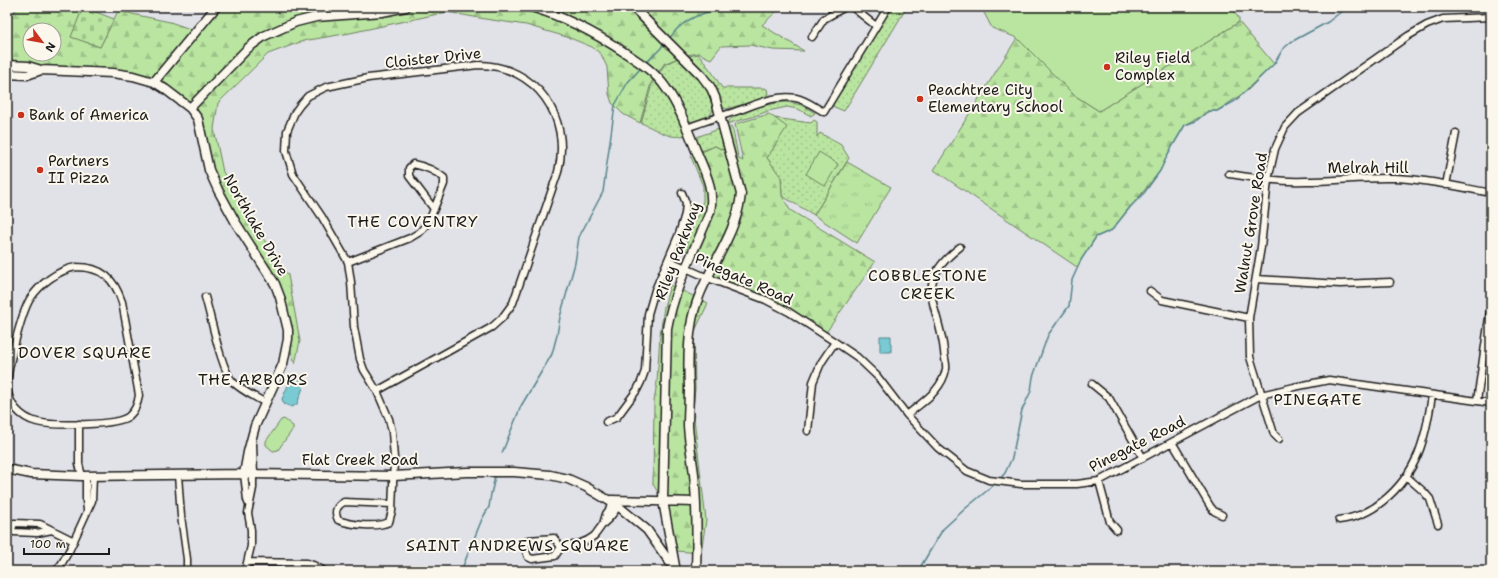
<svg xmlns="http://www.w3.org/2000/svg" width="1498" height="578" font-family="'Shantell Sans',sans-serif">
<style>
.grass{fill:url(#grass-dots);stroke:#6b805e}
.forest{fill:url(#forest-firs);stroke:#6b805e;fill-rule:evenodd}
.cemetery{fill:url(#cemetery-stones);stroke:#6b805e}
.park{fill:url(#park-tufts);stroke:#6b805e}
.pitch{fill:#bae5a1;stroke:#6b805e}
.water{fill:#79cad3;stroke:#54848a}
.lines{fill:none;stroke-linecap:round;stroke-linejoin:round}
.stream{stroke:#54848a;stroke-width:1.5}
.minor-casing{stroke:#1c1c1c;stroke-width:9}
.tertiary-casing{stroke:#1c1c1c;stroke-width:11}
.minor{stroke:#fbf7ec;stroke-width:6}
.tertiary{stroke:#fbf7ec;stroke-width:8}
.poi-dot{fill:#c8321e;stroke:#fbf7ec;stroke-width:1.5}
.labels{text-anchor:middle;stroke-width:4;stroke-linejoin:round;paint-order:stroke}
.street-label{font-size:15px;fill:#1c1c1c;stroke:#fbf7ec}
.poi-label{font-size:15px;fill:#1c1c1c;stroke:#fbf7ec;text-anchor:start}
.neighbourhood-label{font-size:16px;letter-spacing:1px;fill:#1c1c1c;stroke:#fbf7ec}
</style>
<defs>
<pattern id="grass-dots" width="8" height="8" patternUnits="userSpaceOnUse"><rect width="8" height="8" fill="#bae5a1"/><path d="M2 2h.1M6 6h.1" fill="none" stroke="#9fc48a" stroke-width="1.8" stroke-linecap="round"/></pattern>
<pattern id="forest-firs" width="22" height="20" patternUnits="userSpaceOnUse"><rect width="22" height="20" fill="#bae5a1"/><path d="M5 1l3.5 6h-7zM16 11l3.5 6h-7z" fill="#9fc48a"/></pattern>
<pattern id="cemetery-stones" width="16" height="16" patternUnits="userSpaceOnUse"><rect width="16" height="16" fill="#bae5a1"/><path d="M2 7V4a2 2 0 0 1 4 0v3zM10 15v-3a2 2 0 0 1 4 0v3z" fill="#9fc48a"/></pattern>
<pattern id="park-tufts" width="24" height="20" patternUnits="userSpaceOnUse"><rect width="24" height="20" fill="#bae5a1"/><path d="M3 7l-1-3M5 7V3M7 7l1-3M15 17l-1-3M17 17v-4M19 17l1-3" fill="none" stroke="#9fc48a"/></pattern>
</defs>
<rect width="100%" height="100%" fill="#e1e1e8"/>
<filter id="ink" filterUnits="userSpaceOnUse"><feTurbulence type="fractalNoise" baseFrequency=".025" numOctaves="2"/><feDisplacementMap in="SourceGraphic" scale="8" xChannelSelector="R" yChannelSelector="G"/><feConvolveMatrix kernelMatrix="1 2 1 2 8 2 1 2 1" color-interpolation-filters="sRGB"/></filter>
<g filter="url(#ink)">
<path class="grass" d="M891,7H907L844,111L832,106Z
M698,54L712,72L722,88H764L767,89L768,94L765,98L726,109L719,105L685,57Z
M681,57C697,75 706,84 714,108L709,117C698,121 694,125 684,117L658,75L665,64Z
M654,80L669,100L685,135C670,141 655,128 641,123L652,84Z
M786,102L802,105L815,113L811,116L798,109L787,107L768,111L752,117L726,124C737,109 768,104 786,102Z
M774,118L811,123L814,120L817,122V137L820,133L841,145L849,158L814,215L782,196L781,177L767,158L786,127Z
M731,126L733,130L740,167L731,152L727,128Z
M719,129L726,151L715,146L699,152L694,138Z"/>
<path class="forest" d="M18,7H83L72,37L100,47L119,9L132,14L170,22L196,31L216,7H781L762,25L804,51L773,50L750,45L721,46L711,59L698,53L682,56L664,64L651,83L640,123L623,114L612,103L609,94L607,67L601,54L592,47L570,38L526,25L485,19L447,12L350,33L303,41L268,54L218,103L214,129L223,172L256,228L288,275L300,341L295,364L271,285L233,226L209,181L198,119L154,82L7,63V21ZM30,30H54V54H30Z
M1239,22L1274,64L1248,90L1217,111H1211L1185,125L1169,152L1160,171L1112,230L1096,237L1081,260L1077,267L934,170L1017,38L1074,95L1099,111Z
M769,114L787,127L767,158L781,177L782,196L790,210L875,262L825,334L773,304L708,278L714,266L684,249L703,201V186L691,157L715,146L743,161L735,124Z
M670,285L708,303L694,333L695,389L693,410L706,520L701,553L676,551L663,501L653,484L654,402L657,382L660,335L664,307Z"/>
<path class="cemetery" d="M83,7L114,19L100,47L71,37Z"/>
<path class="park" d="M847,162L891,187L857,243L814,215Z"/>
<path class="pitch" d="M981,7H1231L1239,19V22L1099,111L1074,95L1017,38L992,28Z
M819,152L838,164L825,186L806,174Z
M284,419L293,426V429L278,450L273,451L266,445V441L281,420Z"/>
<path class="water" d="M880,336H891V352H880Z
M293,374L300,376L303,388L297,404L292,407L284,404L282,399Z"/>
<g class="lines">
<path class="stream" d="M7,8L11,7
M669,38C673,35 674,32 677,29C696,11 716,10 739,7
M646,63L661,48L664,42
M502,453L521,406L552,354L557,335L560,317L575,263L579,237L603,192L615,105L628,82L641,68
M999,480L1005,473L1012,458L1022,410L1031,391L1033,377L1048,335L1069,306L1072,280L1081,260L1096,237L1112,230L1130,207L1144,193L1160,171L1169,152L1185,125L1196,121L1208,111H1217L1235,101L1274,64L1283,49L1291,42L1328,22L1347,7
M461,571L482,519L489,507L491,494L495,477
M918,571L943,529L966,508L995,484"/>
<defs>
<path id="minor" d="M852,7L876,26
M812,37L824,19L845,7
M687,128C702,122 718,117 734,112C753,106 775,94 796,98C806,100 815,107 824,112L888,7
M413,164C423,166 436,171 444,178V184L434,209L409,176V168Z
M1229,174C1255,178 1279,182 1305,181C1335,181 1364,177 1394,178C1426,179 1459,187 1491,193
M1446,185L1456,133
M668,260L708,278L766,300L789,312L835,342L857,357L877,376L907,415L938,448L967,471L989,480L1021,484H1077L1099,481L1219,417L1261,395L1294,387L1329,380L1491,403
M348,262L410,238L420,232L429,221L434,209
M76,267C102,267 114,278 122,302L139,395C138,403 136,410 129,416C118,426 52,426 37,422C29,420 22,416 16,409C11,403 8,395 7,387C7,370 21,314 30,299C40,284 58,270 76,267Z
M1256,279L1340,284L1390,282
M1150,291L1162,300L1249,318
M205,297C211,316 221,370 233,382C242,391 254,396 264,402
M1092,384L1109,398L1143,458
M377,391L492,327L502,318L513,303L558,172C572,117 536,65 478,65L368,78L326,87L308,96L300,105L295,112L287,131L286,151L293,174L322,217L348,262L351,282L354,327L360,359L364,370L377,391L389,419L392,432L394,458L392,511L389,522C377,528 351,525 338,520C334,512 336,506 344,502L392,504
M1477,401L1491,304
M907,415C922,402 942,391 946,369C947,364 944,357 944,351C939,303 911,285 960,247
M606,422L617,417L637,390L641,382L645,371L648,314L655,290L679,234L685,214L686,203L682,193
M79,424V464L82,476
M808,431L813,382L821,363L835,342
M1279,439L1274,434L1250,357L1249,318L1261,247L1268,180L1275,149L1285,127L1298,113L1408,36L1427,25L1443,19L1491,17
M1172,442L1210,506L1214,511L1222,515
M244,474L247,500L249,505
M178,475L181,516L187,559V571
M86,476V501L87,510
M1407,477L1424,492L1430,499L1438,524
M1099,481L1110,522L1117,530
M1339,520C1356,518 1370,512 1383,501C1418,473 1426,437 1432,395
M603,524L606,514L614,503
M52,530L37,533L14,532L12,530L14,523L40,524L74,541
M554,538L561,547L555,556L532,559L528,557L525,548L528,540Z
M561,547C573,546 584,544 594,536C598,532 600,527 604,523C610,518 614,513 618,506
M248,562L307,563L313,565L324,571
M56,571L62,563L70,549L92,501L93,476
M245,571L251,546V530L248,513L253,488V475"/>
<path id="tertiary" d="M531,7C566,17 597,34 627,54C641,63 656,73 666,88C679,106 687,128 695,148C704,170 715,188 710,212C694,252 675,285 667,328L663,501L675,566
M633,7L702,76L711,88L715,97L741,194C736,242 697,279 691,326C688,346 688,367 689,387C689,400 688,413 688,426C689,442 692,458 694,474C697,506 697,539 696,571
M7,65L28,66L41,70L113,73L133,76L154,82L165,89L190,108L198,119L209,170L218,190L236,223L275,284L280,297L288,330V339L283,364L255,426L248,452L244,474
M7,74L27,75L41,70
M154,82L216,7
M190,108L248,48L264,36L296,22L316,17L382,12L406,7
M252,444L253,475
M7,469L31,474L82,476L244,474L393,476L467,472H514L550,475L568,479L586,487L618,506L647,530L676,571
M611,500L696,502"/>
</defs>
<use href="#minor" class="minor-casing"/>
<use href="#tertiary" class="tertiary-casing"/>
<use href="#minor" class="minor"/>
<use href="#tertiary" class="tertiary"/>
</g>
</g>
<g class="poi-dot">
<circle cx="1107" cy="67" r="4"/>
<circle cx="920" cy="99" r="4"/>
<circle cx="21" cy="115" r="4"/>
<circle cx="40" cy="170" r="4"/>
</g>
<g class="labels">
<g class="street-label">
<text transform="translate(433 58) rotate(-6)" y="5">Cloister Drive</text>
<text x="1368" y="173">Melrah Hill</text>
<text transform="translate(1251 223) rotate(-81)" y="5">Walnut Grove Road</text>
<text transform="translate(256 225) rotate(60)" y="5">Northlake Drive</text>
<text transform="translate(678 251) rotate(-69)" y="5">Riley Parkway</text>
<text transform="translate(744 279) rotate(24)" y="5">Pinegate Road</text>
<text transform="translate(1137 444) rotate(-27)" y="5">Pinegate Road</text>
<text x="360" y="465">Flat Creek Road</text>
</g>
<g class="poi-label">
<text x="1115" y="63">Riley Field<tspan x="1115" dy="17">Complex</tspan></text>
<text x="928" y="95">Peachtree City<tspan x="928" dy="17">Elementary School</tspan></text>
<text x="29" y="120">Bank of America</text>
<text x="48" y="166">Partners<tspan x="48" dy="17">II Pizza</tspan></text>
</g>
<g class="neighbourhood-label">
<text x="413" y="227">THE COVENTRY</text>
<text x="928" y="281">COBBLESTONE<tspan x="928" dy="18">CREEK</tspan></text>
<text x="85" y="358">DOVER SQUARE</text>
<text x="253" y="385">THE ARBORS</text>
<text x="1318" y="405">PINEGATE</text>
<text x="518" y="551">SAINT ANDREWS SQUARE</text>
</g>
</g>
<rect width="1498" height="578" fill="none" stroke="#fbf7ec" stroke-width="24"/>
<rect x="12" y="12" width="1474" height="554" fill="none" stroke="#1c1c1c" stroke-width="1.5" filter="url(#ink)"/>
<g transform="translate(42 42) rotate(122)"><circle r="19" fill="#fbf7ec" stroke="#a29f99"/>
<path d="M0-3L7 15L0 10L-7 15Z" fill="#c8321e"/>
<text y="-6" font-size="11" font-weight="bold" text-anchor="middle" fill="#1c1c1c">N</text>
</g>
<path d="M24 548v6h85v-6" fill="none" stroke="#1c1c1c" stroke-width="2"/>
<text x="30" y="548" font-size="12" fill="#1c1c1c" stroke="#fbf7ec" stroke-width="3" paint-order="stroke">100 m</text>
</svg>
